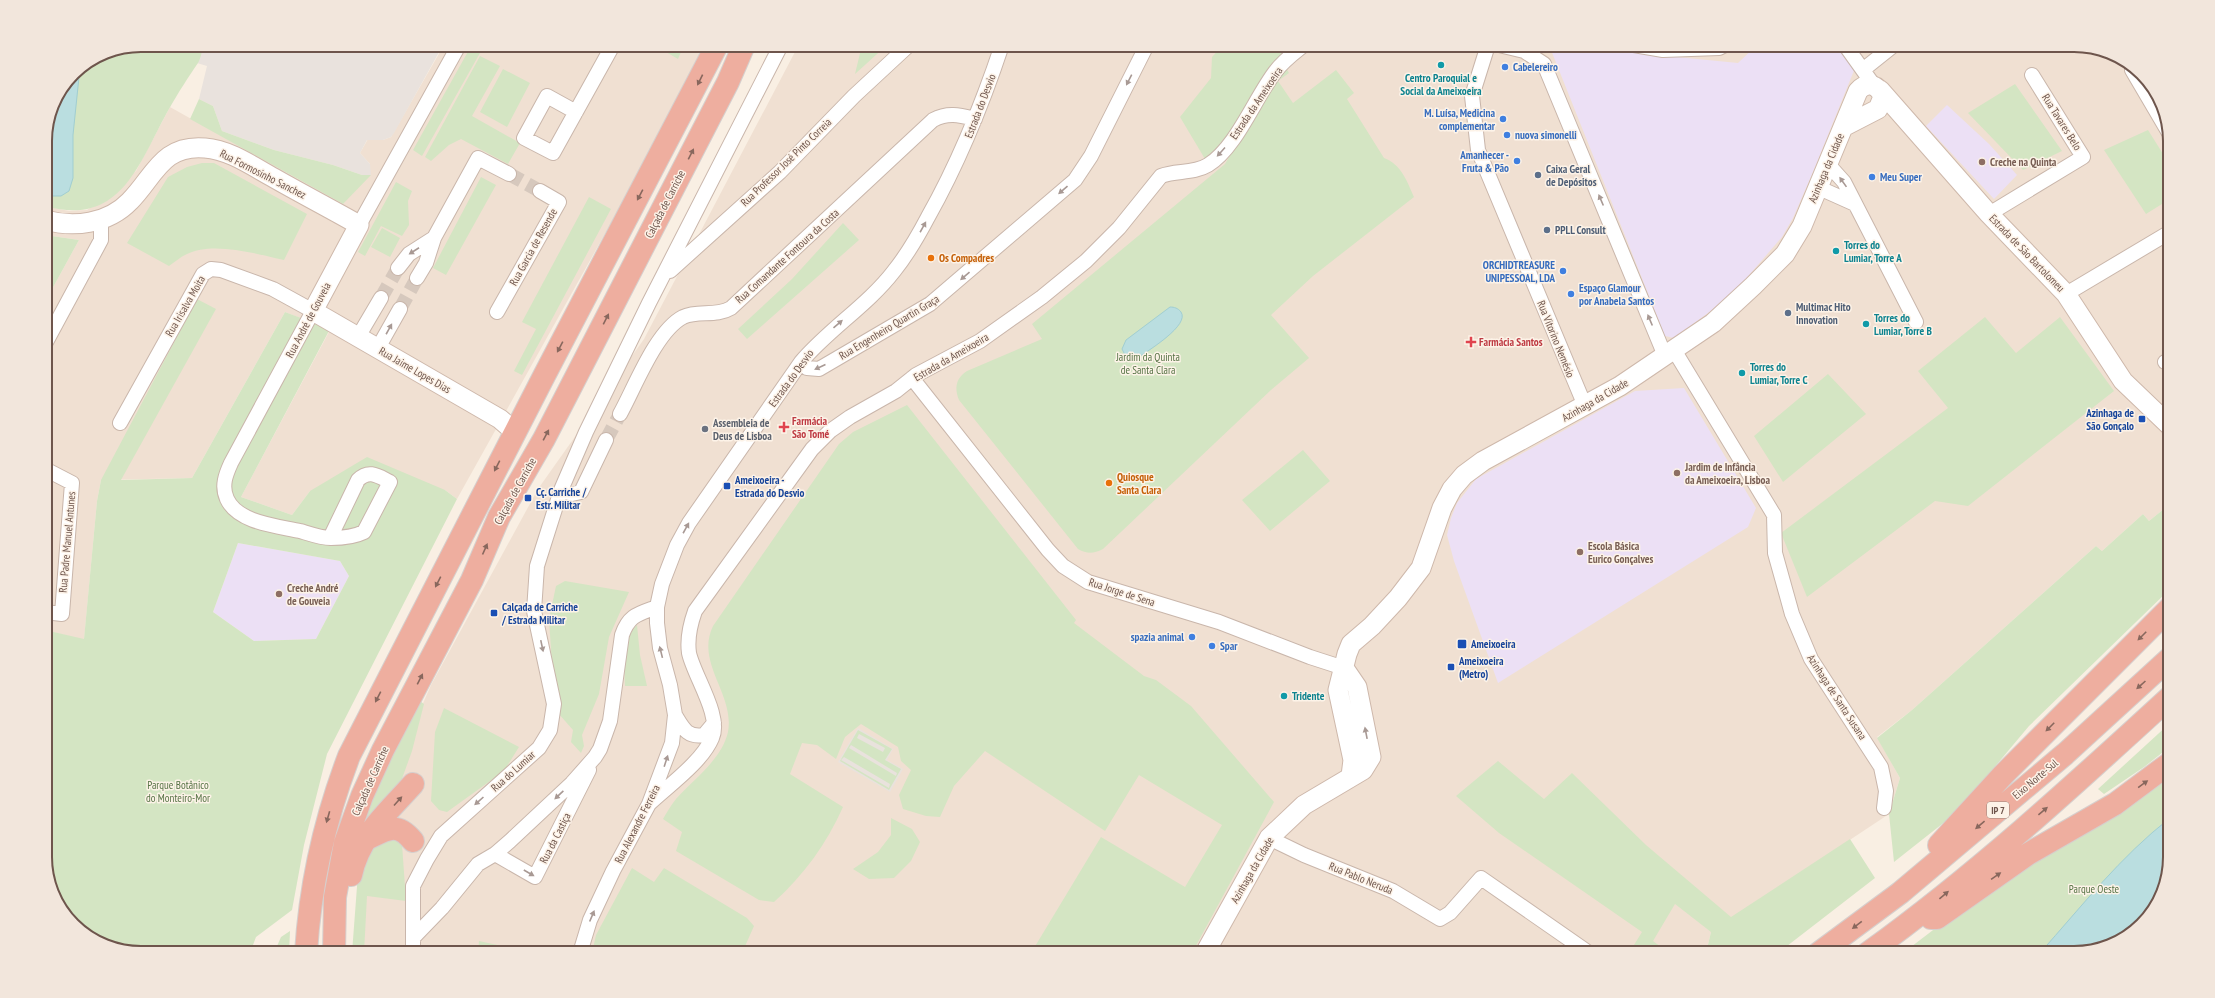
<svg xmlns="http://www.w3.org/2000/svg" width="2215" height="998" font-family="'PT Sans Narrow',sans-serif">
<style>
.residential{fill:#f0e0d2}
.industrial{fill:#e9e2dd}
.education{fill:#ece0f5}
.green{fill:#d4e5c3;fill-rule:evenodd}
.water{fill:#badee0;stroke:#a1ced1}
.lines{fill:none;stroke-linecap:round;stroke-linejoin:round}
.street-tunnel{stroke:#d6c8bd;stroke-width:14;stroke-dasharray:14 7;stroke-linecap:butt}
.street-casing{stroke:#c9b6ab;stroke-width:16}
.secondary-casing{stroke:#ceb8ab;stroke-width:21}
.highway-casing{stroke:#d6cfcd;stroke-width:24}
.street{stroke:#fff;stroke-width:14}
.secondary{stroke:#fff;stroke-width:19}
.highway{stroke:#eeae9f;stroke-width:22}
.oneway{fill:#88675d}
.oneway2{fill:#a89994}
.culture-dot{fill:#0f9aa8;stroke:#fdf3e8;stroke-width:1.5}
.shop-dot{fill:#3f7fe0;stroke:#fdf3e8;stroke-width:1.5}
.education-dot{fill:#8d6e63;stroke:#fdf3e8;stroke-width:1.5}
.service-dot{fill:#5c6f8a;stroke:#fdf3e8;stroke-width:1.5}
.food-dot{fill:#e8710a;stroke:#fdf3e8;stroke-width:1.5}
.health-dot{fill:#e0444e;stroke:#fdf3e8;stroke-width:1.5}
.transit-dot{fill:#1a4fb4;stroke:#fdf3e8;stroke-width:1.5}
.worship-dot{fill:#6b7280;stroke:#fdf3e8;stroke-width:1.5}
.labels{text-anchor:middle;stroke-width:3;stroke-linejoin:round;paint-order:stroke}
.shield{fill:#fdf3e8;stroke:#99847b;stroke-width:1}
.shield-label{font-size:10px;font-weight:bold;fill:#6e554c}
.shop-label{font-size:11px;font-weight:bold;fill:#366cbe;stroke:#fdf3e8;text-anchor:start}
.culture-label{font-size:11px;font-weight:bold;fill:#0d838f;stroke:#fdf3e8;text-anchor:start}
.street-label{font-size:11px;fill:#6e554c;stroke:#fdf3e8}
.education-label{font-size:11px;font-weight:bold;fill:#785e54;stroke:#fdf3e8;text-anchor:start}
.service-label{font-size:11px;font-weight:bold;fill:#4e5e75;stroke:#fdf3e8;text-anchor:start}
.food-label{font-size:11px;font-weight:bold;fill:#c56008;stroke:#fdf3e8;text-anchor:start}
.health-label{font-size:11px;font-weight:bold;fill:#be3a42;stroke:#fdf3e8;text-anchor:start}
.park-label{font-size:11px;fill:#567345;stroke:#fdf3e8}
.transit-label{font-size:11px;font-weight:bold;fill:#164399;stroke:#fdf3e8;text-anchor:start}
.worship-label{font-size:11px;font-weight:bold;fill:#5b616d;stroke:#fdf3e8;text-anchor:start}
.rim{fill:none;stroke:#6e554c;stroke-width:2}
</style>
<rect width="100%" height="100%" fill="#f9efe3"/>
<path class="residential" d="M444,45H702L699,65L457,499L445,490L310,491L292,515L241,497L330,330L285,312L192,478L101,480L97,501L84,640L45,630V302L79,240L45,235V206L69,211L87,210L136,171L170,107L343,204L370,164L360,153L368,139L383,140L391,137Z
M797,45H2074L2111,52L2154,88L2170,135V504L2149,521L2143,514L2102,551L2096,546L1912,710L1877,737L1900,778L1889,814L1711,932L1706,953H357L383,795L431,685L538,489L644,339L796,50Z"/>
<path class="industrial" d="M186,45H443L394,133L391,137L383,140H367L360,153L370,164L371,175H362L333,165L274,150L222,131L213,106L199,99L207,66L197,63Z
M858,728L893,749L887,760L903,769L890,792L838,762Z"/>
<path class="education" d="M1549,45H1595L1636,53L1738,63L1757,45H1839L1855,68L1813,172L1793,218L1782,237L1731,296L1674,338L1665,336Z
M1947,105L1989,144L2017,175L1994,199L1926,126Z
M1684,388L1756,508L1748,527L1498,683L1454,561L1447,535L1451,518L1457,503L1476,479L1635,391Z
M238,543L340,561L349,576L316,639L254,641L213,612Z"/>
<path class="green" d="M141,45H204C202,50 201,58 198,63C189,76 178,93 169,109C139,162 122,228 45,206V135L52,104L73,73L105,52Z
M654,45H684L678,59Z
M862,45H887L855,74Z
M1223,45H1295L1214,152L1205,159L1180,117L1211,78L1212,57Z
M470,48L480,53L422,156L413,150Z
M480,56L500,66L472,116L520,143L508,164L461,139L449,145L431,161L425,157Z
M1286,68L1289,73L1278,81L1293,103L1336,70L1354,93L1347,99L1384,158C1401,164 1407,181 1414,197L1313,276L1271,315L1309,358L1271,390L1103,549C1093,554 1087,554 1078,549L959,400C954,388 956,378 967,371L1042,339L1032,324L1225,164L1262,99Z
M503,69L530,83L507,127L480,112Z
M2015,84L2062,151L2023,170L1968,113Z
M199,99L213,106L222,131L274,150L333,165L362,175H371L343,204L190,119Z
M2148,130L2170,165V199L2146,214L2104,150Z
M202,163H214L307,214L284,260C257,254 213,241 187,254C180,257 175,262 169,266L127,243L168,177L187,167Z
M481,177L496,185L446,275L433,268Z
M396,182L412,191L408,201L409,225L402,236L381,226L365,256L358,252Z
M589,197L611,209L522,375L514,371L536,329L522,322Z
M843,223L859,240L747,339L738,329L792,279Z
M382,228L400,238L390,257L371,247Z
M45,235L79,240L45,302Z
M197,299L216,309L121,480L192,478L285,312L330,329L241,497L292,515L310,491L367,457L445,490L457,499L327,754L304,845L292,910L256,937L250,953H141L104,946L65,915L45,863V630L84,639L97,501L101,480ZM238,543L340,561L349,576L316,639L254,641L213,612Z
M1985,317L2016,353L2060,317L2114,391L1968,506L1935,501L1807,597L1781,533L1948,408L1918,371Z
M1828,374L1866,414L1783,482L1754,436Z
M907,405L1076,620L1074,623L1144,676L1156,680L1191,706L1274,802L1192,953H1031L1101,837L1185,887L1222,825L1139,775L1105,831L985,751L954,786L940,817L926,816L903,809L899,795L911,770L901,761L898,747L861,724L845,737L836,759L817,745L802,743L790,774L843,807C827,843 804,875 774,902L759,900L676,851L682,832L663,819C667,812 671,805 676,799C694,779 722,759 728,732C735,694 695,663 713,626L839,444L853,432Z
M1303,450L1330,481L1270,531L1242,500Z
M2170,504V589L2029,726L1956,813L1894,862L1889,814L1900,778L1877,738L1912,710L2096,546L2102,551L2143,514L2149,521Z
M565,581L629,592L609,637L599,694L582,735L584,746L581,753L571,742L573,730L558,713L553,680L549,619L556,586Z
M637,625L640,655L647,686H625C624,671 624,635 637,625Z
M420,701L424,704L412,751L399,787L357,838L372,795Z
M444,708L519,747L504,771L447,812L439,810L431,801L435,732Z
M2170,723V746L2167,749L2144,767L2104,794L2098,789Z
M858,730L892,749L885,760L901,769L889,790L840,761ZM859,734L885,748L883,752L857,738ZM851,745L897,773L896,776L849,748ZM844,757L890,784L889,788L841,760Z
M1498,761L1544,799L1572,773L1646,845L1731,917L1850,839L1875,878L1778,953H1706L1711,932L1675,904L1653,941L1669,953H1629L1642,932L1499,833L1456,796Z
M2170,777V857L2163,894L2127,937L2074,953H1903L2013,869L2117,815Z
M891,818L912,829L920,842L911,861L894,878L869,879L853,869L878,852L891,835Z
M392,838L402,844L406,901L367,896L364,953H352L359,860L362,852Z
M632,868L654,882L664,868L747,918L754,926L742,953H692L687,951L686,953H592L596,935Z
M290,931L289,953H274L281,937Z
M479,941L502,946L508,953H478Z"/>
<path class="water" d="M77,71L79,77L73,135V178L69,191L61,196H46L45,135L52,104L73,73Z
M1170,307C1174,307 1178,308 1181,312C1190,325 1149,350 1139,357L1135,360L1126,357L1122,349L1126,340Z
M2170,818V857L2163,894L2127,937L2074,953H2040C2081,907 2121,856 2170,818Z"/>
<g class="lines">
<path class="street-tunnel" d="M509,174L540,191
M381,298L398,268
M400,309L417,278
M606,440L620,414"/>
<defs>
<path id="street" d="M1488,45L1472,96L1478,150L1585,406
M1499,45L1524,51L1544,64L1665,356
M1634,45L1663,50L1719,48L1725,45
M1845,45L1875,87
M1864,69L1894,45
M2132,70L2169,133
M576,112L547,96L524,138L553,153L613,45
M1827,163L1844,182L1916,322
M1817,187L1855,204
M1989,214L2083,157L2032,75
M359,225L459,45
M398,268L409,254L434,238
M670,271L780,172L854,96L909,45
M417,278L426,263L434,238L478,158L509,174
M2066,294L2170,232
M497,312L559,202L540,191
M358,337L381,298
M45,344L101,240V219
M378,348L400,309
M1674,350L1774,515L1775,553L1792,614L1811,659L1881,767L1886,791L1884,808
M801,362L807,368L819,369L930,304L1075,180L1091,156L1147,45
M2165,362L2170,360
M912,378L1048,550L1063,566L1088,582L1219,622L1310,657L1344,668
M620,414C635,387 656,331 683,317C698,310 716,317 731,308L933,120C948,112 959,115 975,119
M120,423L203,274L211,269L221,270L273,289L313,311L231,463C226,474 221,486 227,499C238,523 278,526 300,531C310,534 321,538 331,538C341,538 354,537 364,532L390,482C378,476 369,469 358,480L330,538
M45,469L72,483L62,614L45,612
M561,490L572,494L581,492L606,440
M675,715C683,728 687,738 704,735L714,723
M649,804C668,786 702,762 712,738C722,716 694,676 689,653C687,639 690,625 695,611L812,449L830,431L850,417L896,391L916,375L980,341L1042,297L1086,261L1119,228L1161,176C1176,170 1193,174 1208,165C1236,148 1255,98 1275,72C1283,61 1294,53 1304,45
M1269,838L1304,855L1393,891L1440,919L1450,913L1481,878L1589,953
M495,854L535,877L589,770
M413,938L442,908L478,864L495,854L510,841L572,783L595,757L600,749L610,721L622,635C629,615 638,614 657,607
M413,953V886L427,859L441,836L539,748L550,730L554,704L534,611L537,566L561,490L586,432L649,303L781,45
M580,953L590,920L613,871L649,804L672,743L675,715L670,685L660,648L657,623V607L662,584L677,545L689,523L801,362C829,329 868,305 894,271C907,255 918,236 928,217C959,162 982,105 1002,45"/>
<path id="secondary" d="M1880,90L1989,214L2066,294L2123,381L2170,426
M45,220C74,228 108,224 130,201C154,177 162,144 205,148C230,150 252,166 274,178C302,194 331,209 359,225L313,311L500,419L515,432
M1351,776L1353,760L1338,690L1347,654L1351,644L1372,626L1398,598L1421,568L1442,508L1452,489L1464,475L1483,461L1620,386L1713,323L1753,286L1785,254L1802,226L1858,91C1867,81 1878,84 1883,97L1878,109L1845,126
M1205,953L1269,838L1304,805L1363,770L1371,757L1357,687L1344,668"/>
<path id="highway" d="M367,839C387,829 397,821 413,841
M1939,845L2003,775L2170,608
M351,875C359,836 388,812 413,784
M1931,918H1937L2028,854L2115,804L2170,763
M306,953C310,885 325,819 349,756L544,376L717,45
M334,953L335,897L345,843L362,796L383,750L472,580L499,517L544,439L728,82L744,45
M1819,953L1900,893L2065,754L2170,658
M1868,953C1975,876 2073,786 2170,697"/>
</defs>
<use href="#street" class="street-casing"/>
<use href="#secondary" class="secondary-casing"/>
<use href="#highway" class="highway-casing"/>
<use href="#street" class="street"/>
<use href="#secondary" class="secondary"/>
<use href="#highway" class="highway"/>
</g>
<defs><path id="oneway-solid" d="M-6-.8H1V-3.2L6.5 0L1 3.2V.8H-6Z"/></defs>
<g class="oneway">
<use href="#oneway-solid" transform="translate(700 80) rotate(116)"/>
<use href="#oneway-solid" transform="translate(691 154) rotate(-63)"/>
<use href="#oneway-solid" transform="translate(640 195) rotate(118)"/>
<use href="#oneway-solid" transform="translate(606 319) rotate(-63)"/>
<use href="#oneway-solid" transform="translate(560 347) rotate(118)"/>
<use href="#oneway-solid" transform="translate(546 435) rotate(-62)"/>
<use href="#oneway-solid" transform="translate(497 466) rotate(117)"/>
<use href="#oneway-solid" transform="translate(485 549) rotate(-66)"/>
<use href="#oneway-solid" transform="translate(438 582) rotate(117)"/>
<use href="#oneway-solid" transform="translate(2142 636) rotate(135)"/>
<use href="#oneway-solid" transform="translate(420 679) rotate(-63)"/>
<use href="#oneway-solid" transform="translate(2141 685) rotate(138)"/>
<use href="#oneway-solid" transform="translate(378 697) rotate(117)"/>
<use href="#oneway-solid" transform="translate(2050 727) rotate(135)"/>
<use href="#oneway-solid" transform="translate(2143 784) rotate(-36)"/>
<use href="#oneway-solid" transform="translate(398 801) rotate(-48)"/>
<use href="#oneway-solid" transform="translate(2043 811) rotate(-40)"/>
<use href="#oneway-solid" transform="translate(328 817) rotate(106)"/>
<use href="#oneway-solid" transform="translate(1980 825) rotate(140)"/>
<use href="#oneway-solid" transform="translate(1996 876) rotate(-35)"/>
<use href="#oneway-solid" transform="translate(1944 895) rotate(-40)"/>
<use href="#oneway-solid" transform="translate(1857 925) rotate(143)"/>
</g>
<g class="oneway2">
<use href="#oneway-solid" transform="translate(1129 80) rotate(117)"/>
<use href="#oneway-solid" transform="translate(1221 152) rotate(132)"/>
<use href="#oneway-solid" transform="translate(1843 182) rotate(-125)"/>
<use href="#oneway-solid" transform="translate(1063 190) rotate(139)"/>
<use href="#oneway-solid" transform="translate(1601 200) rotate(-113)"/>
<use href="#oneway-solid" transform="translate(923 227) rotate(-61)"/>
<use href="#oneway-solid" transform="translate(414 251) rotate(147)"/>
<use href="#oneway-solid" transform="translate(965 276) rotate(139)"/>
<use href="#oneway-solid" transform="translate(1650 320) rotate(-113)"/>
<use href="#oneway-solid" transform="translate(838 324) rotate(-41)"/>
<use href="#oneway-solid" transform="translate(389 329) rotate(-61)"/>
<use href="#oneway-solid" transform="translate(820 367) rotate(156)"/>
<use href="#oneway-solid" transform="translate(686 528) rotate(-61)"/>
<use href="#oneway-solid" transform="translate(542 646) rotate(78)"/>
<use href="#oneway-solid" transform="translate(661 652) rotate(-104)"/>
<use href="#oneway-solid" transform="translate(1366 733) rotate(-101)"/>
<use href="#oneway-solid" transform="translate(666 761) rotate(-72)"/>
<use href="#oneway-solid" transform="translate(559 795) rotate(137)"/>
<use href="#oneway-solid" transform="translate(479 801) rotate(138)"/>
<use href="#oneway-solid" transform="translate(529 873) rotate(30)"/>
<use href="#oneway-solid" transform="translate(592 916) rotate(-67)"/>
</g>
<g class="culture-dot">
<circle cx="1441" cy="65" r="4"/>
<circle cx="1836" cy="251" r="4"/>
<circle cx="1866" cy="324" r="4"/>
<circle cx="1742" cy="373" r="4"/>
<circle cx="1284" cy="696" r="4"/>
</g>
<g class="shop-dot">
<circle cx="1505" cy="67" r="4"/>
<circle cx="1503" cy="119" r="4"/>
<circle cx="1507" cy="135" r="4"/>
<circle cx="1517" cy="161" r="4"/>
<circle cx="1872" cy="177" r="4"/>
<circle cx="1563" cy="271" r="4"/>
<circle cx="1571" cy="294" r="4"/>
<circle cx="1192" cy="637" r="4"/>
<circle cx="1212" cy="646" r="4"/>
</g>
<g class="education-dot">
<circle cx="1982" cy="162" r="4"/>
<circle cx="1677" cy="473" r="4"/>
<circle cx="1580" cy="552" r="4"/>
<circle cx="279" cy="594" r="4"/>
</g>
<g class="service-dot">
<circle cx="1538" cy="175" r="4"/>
<circle cx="1547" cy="230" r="4"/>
<circle cx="1788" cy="313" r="4"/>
</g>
<g class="food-dot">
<circle cx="931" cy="258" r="4"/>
<circle cx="1109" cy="483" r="4"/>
</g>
<g class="health-dot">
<path d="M1469 336h4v4h4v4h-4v4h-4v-4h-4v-4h4z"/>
<path d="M782 421h4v4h4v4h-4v4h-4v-4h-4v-4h4z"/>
</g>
<g class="transit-dot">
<rect x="2138" y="415" width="8" height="8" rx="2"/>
<rect x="723" y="482" width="8" height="8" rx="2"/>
<rect x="524" y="494" width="8" height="8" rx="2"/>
<rect x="490" y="609" width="8" height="8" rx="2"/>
<rect x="1457" y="639" width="10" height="10" rx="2"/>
<rect x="1447" y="663" width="8" height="8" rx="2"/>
</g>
<circle class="worship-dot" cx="705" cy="429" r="4"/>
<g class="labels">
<rect class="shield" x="1987" y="802" width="22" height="16" rx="3"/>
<g class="shield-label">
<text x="1998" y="814">IP 7</text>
</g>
<g class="shop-label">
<text x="1513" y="71">Cabelereiro</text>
<text x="1495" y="117" text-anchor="end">M. Luísa, Medicina<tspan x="1495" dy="13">complementar</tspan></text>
<text x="1515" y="139">nuova simonelli</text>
<text x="1509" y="159" text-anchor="end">Amanhecer -<tspan x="1509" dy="13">Fruta &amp; Pão</tspan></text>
<text x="1880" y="181">Meu Super</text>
<text x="1555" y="269" text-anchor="end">ORCHIDTREASURE<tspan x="1555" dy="13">UNIPESSOAL, LDA</tspan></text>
<text x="1579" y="292">Espaço Glamour<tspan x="1579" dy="13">por Anabela Santos</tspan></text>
<text x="1184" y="641" text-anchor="end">spazia animal</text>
<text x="1220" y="650">Spar</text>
</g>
<g class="culture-label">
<text x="1441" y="82" text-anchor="middle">Centro Paroquial e<tspan x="1441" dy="13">Social da Ameixoeira</tspan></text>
<text x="1844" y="249">Torres do<tspan x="1844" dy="13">Lumiar, Torre A</tspan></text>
<text x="1874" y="322">Torres do<tspan x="1874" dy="13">Lumiar, Torre B</tspan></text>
<text x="1750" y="371">Torres do<tspan x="1750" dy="13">Lumiar, Torre C</tspan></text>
<text x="1292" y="700">Tridente</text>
</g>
<g class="street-label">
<text transform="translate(1256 103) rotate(-56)" y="4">Estrada da Ameixoeira</text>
<text transform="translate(980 106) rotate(-69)" y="4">Estrada do Desvio</text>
<text transform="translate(2062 122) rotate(58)" y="4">Rua Tavares Belo</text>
<text transform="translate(786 162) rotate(-44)" y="4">Rua Professor José Pinto Correia</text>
<text transform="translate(1826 168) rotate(-67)" y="4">Azinhaga da Cidade</text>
<text transform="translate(263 174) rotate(27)" y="4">Rua Formosinho Sanchez</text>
<text transform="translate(665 204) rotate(-63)" y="4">Calçada de Carriche</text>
<text transform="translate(533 247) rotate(-61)" y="4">Rua Garcia de Resende</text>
<text transform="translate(2027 253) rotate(46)" y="4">Estrada de São Bartolomeu</text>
<text transform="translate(787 256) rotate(-42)" y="4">Rua Comandante Fontoura da Costa</text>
<text transform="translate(185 306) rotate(-60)" y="4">Rua Irisalva Moita</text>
<text transform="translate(308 320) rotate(-62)" y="4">Rua André de Gouveia</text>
<text transform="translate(889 327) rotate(-31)" y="4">Rua Engenheiro Quartin Graça</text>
<text transform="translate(1556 339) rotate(68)" y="4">Rua Vitorino Nemésio</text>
<text transform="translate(951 357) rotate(-30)" y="4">Estrada da Ameixoeira</text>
<text transform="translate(415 370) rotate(30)" y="4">Rua Jaime Lopes Dias</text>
<text transform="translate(791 378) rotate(-54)" y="4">Estrada do Desvio</text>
<text transform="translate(1595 400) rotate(-30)" y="4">Azinhaga da Cidade</text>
<text transform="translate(515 491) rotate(-61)" y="4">Calçada de Carriche</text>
<text transform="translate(67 542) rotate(-85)" y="4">Rua Padre Manuel Antunes</text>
<text transform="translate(1122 592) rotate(18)" y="4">Rua Jorge de Sena</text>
<text transform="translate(1837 697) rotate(57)" y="4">Azinhaga de Santa Susana</text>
<text transform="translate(513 771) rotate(-42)" y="4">Rua do Lumiar</text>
<text transform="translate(2035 779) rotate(-40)" y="4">Eixo Norte-Sul</text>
<text transform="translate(370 781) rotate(-66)" y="4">Calçada de Carriche</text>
<text transform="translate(637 824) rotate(-63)" y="4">Rua Alexandre Ferreira</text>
<text transform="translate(555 838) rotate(-63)" y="4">Rua da Castiça</text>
<text transform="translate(1252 870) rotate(-60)" y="4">Azinhaga da Cidade</text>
<text transform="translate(1361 878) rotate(22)" y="4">Rua Pablo Neruda</text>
</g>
<g class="education-label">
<text x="1990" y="166">Creche na Quinta</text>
<text x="1685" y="471">Jardim de Infância<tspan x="1685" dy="13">da Ameixoeira, Lisboa</tspan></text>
<text x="1588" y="550">Escola Básica<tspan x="1588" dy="13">Eurico Gonçalves</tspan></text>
<text x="287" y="592">Creche André<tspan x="287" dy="13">de Gouveia</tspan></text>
</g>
<g class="service-label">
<text x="1546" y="173">Caixa Geral<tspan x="1546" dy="13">de Depósitos</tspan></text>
<text x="1555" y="234">PPLL Consult</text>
<text x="1796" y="311">Multimac Hito<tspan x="1796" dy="13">Innovation</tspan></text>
</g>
<g class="food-label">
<text x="939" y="262">Os Compadres</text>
<text x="1117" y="481">Quiosque<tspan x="1117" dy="13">Santa Clara</tspan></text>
</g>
<g class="health-label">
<text x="1479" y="346">Farmácia Santos</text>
<text x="792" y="425">Farmácia<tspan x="792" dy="13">São Tomé</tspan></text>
</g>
<g class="park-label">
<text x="1148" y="361">Jardim da Quinta<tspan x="1148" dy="13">de Santa Clara</tspan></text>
<text x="178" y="789">Parque Botânico<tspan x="178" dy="13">do Monteiro-Mor</tspan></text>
<text x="2094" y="893">Parque Oeste</text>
</g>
<g class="transit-label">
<text x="2134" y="417" text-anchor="end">Azinhaga de<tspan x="2134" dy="13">São Gonçalo</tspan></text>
<text x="735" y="484">Ameixoeira -<tspan x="735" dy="13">Estrada do Desvio</tspan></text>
<text x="536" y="496">Cç. Carriche /<tspan x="536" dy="13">Estr. Militar</tspan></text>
<text x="502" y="611">Calçada de Carriche<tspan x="502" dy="13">/ Estrada Militar</tspan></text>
<text x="1471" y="648">Ameixoeira</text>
<text x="1459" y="665">Ameixoeira<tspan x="1459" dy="13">(Metro)</tspan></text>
</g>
<g class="worship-label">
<text x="713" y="427">Assembleia de<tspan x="713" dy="13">Deus de Lisboa</tspan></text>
</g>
</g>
<path d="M0 0H2215V998H0ZM141 52H2074A89 89 0 0 1 2163 141V857A89 89 0 0 1 2074 946H141A89 89 0 0 1 52 857V141A89 89 0 0 1 141 52Z" fill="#f2e6dc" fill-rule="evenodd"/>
<path class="rim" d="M141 52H2074A89 89 0 0 1 2163 141V857A89 89 0 0 1 2074 946H141A89 89 0 0 1 52 857V141A89 89 0 0 1 141 52Z"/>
</svg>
